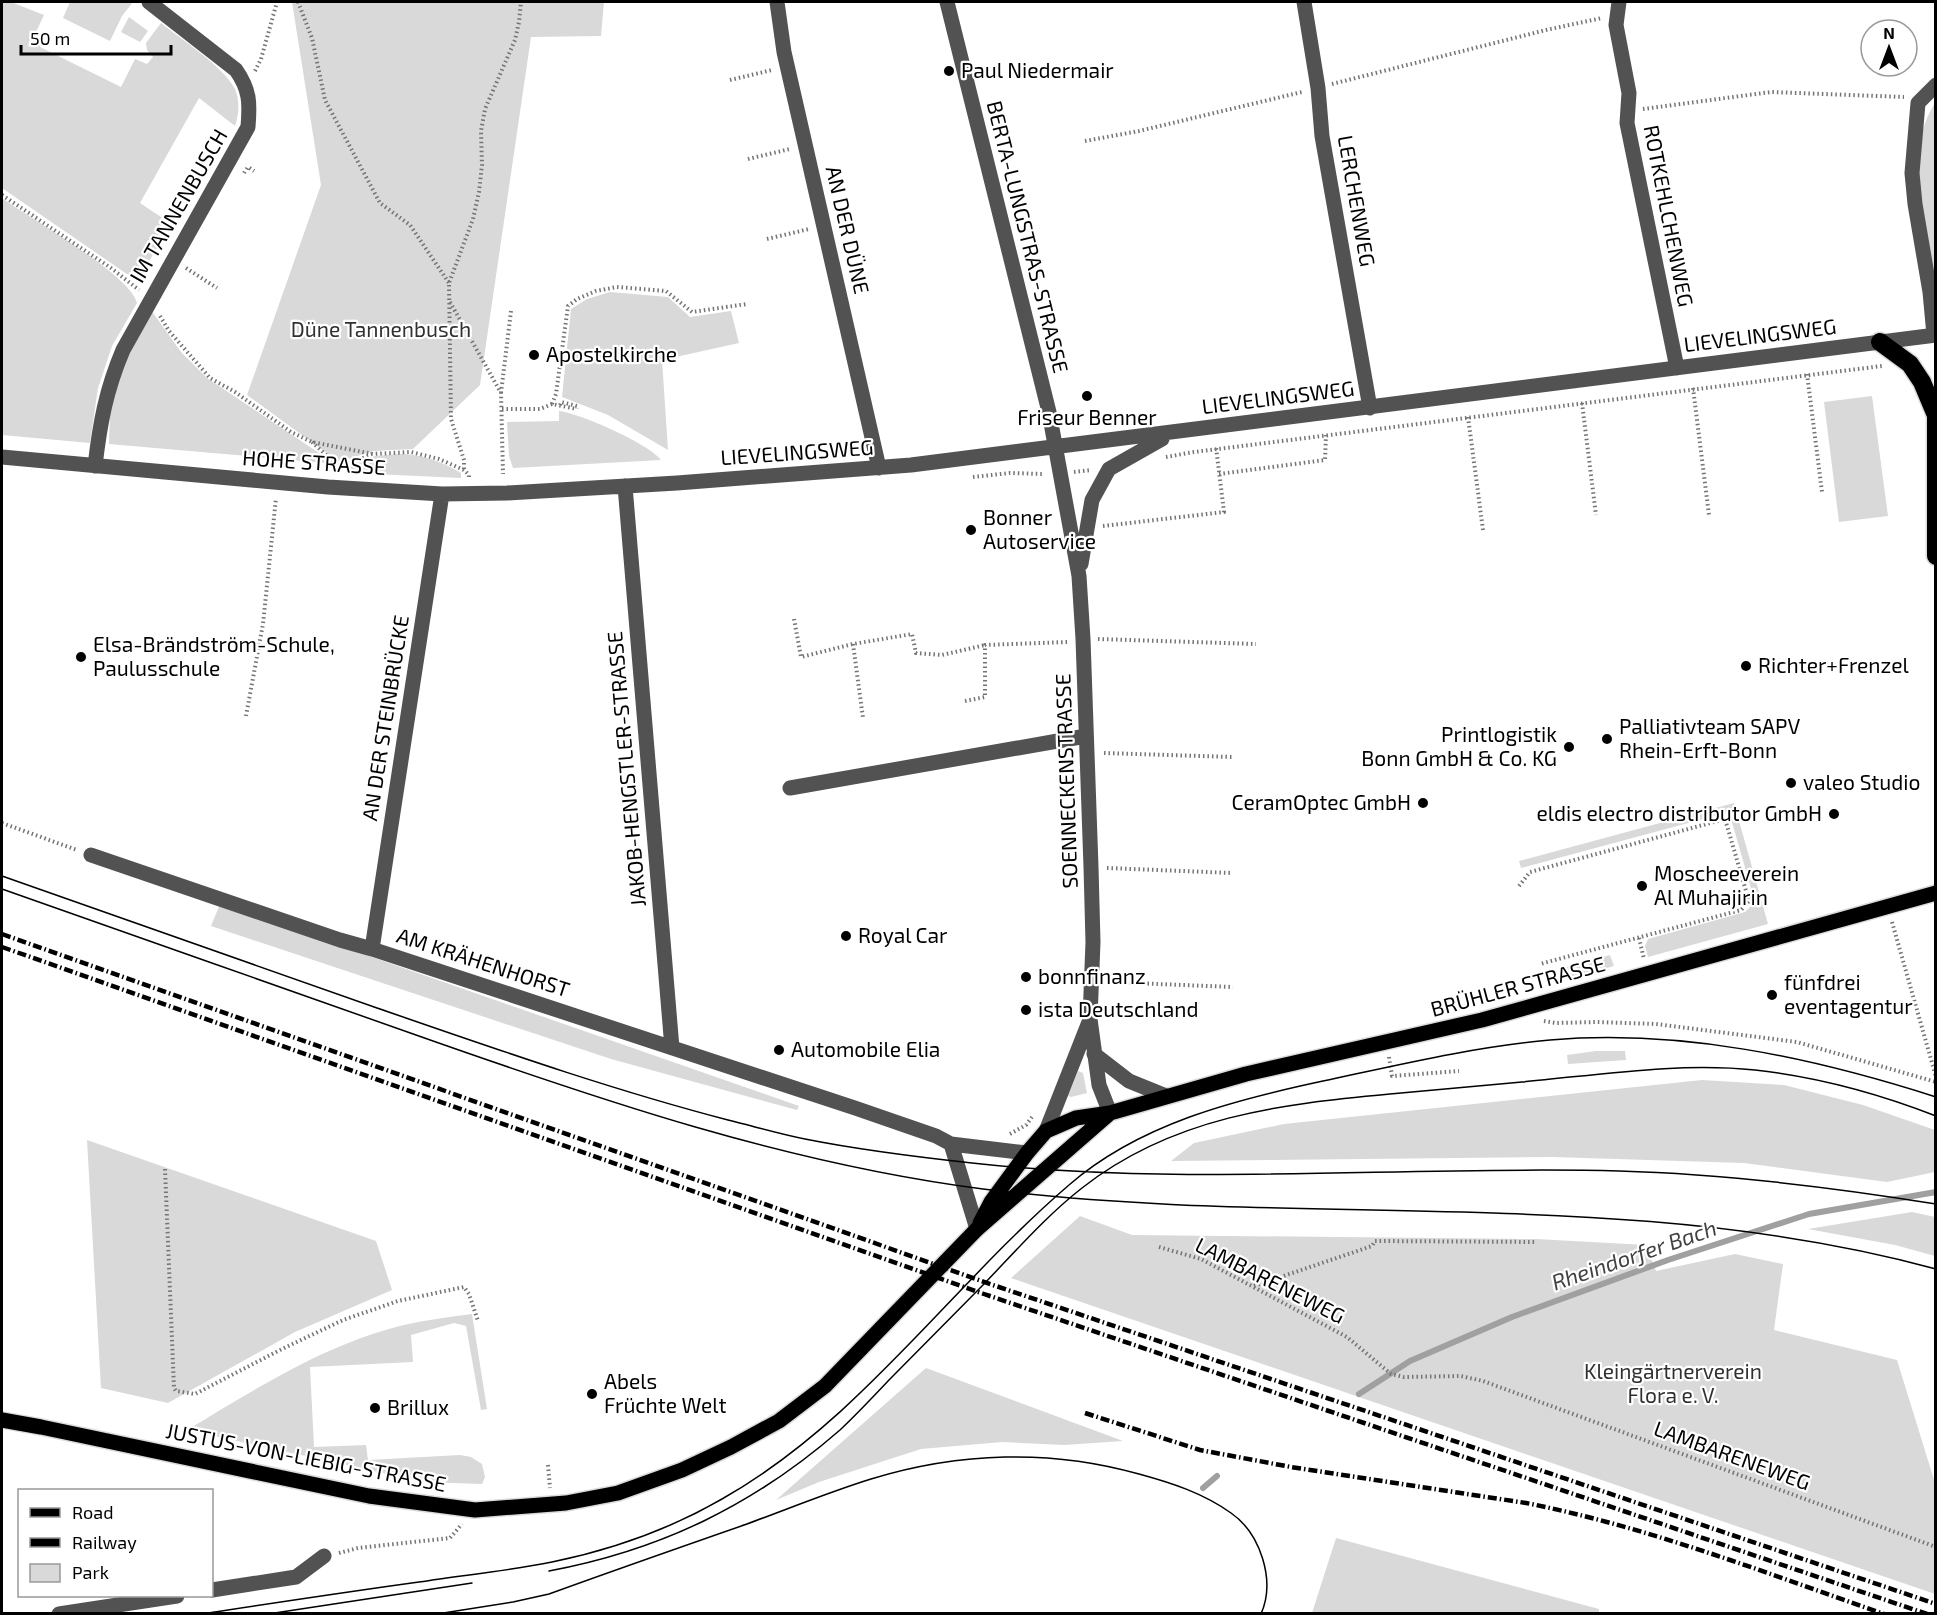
<svg xmlns="http://www.w3.org/2000/svg" width="1937" height="1615" font-family="'Exo 2',sans-serif">
<style>
.green{fill:#d9d9d9}
.lines{fill:none;stroke-linecap:round;stroke-linejoin:round}
.stream{stroke:#a0a0a0;stroke-width:6}
.major-casing{stroke:#dbdbdb;stroke-width:18}
.highway-casing{stroke:#dbdbdb;stroke-width:21}
.path{stroke:#747474;stroke-width:4;stroke-dasharray:1.5 3;stroke-linecap:butt}
.minor{stroke:#525252;stroke-width:15}
.major{stroke:#000;stroke-width:15}
.highway{stroke:#000;stroke-width:18}
.tram{stroke:#000;stroke-width:1.5}
.rail{stroke:#000;stroke-width:4.5;stroke-dasharray:9 3 1.5 3;stroke-linecap:butt}
.poi-dot{fill:#000;stroke:#fff;stroke-width:2}
.labels{text-anchor:middle;stroke-width:4.5;stroke-linejoin:round;paint-order:stroke}
.poi-label{font-size:21px;fill:#000;stroke:#fff;text-anchor:start}
.street-label{font-size:21px;fill:#000;stroke:#fff}
.park-label{font-size:21px;fill:#303030;stroke:#fff}
.water-label{font-size:22px;font-style:italic;fill:#414141;stroke:#fff}
</style>
<rect width="100%" height="100%" fill="#fff"/>
<path class="green" d="M2,2H11L44,15L36,32L45,36L40,47L121,87L135,59L147,64L153,57L147,50L146,43L161,23C181,39 224,67 235,89C240,101 239,114 235,126L199,98L140,203L164,219L157,233L163,238L137,281L2,188Z
M70,2H133L122,16L110,41L63,18Z
M292,2H604L601,36L531,37L480,385L413,449L373,451L339,462L247,395L321,185Z
M129,17L148,31L140,42L121,32Z
M1935,103V276C1925,224 1903,151 1935,103Z
M2,198C29,218 130,274 137,303L112,346L98,388L90,443L2,435Z
M610,292L668,297L690,317L731,311L739,343L662,360L668,450L608,415L562,397L571,309L587,299Z
M151,310L181,352L207,378L328,459L327,463L109,444L110,410L117,378Z
M1872,396L1888,516L1839,522L1824,402Z
M559,411C579,413 650,444 661,460L513,468L509,456L507,422L559,421Z
M398,454C421,454 441,461 461,473V478L351,473L348,470L350,466L375,456Z
M1734,803L1768,924L1648,957L1645,946L1648,939L1745,912L1755,902L1729,812L1521,868L1519,861Z
M220,904L799,1106L797,1110L611,1059L211,926Z
M1610,955L1614,966L1570,979L1567,967Z
M1596,1051H1625L1626,1060L1568,1064L1567,1055Z
M1078,1071L1083,1073L1087,1093L1071,1097L1068,1096Z
M1702,1080L1784,1085L1863,1105L1935,1130V1172L1887,1182L1744,1163L1552,1157L1171,1161L1194,1143L1284,1124Z
M87,1140L376,1241L392,1290L295,1332L168,1403L101,1388Z
M1912,1212L1935,1217V1256L1895,1245L1808,1229Z
M1080,1216L1132,1235L1536,1239L1646,1245L1656,1271L1735,1254L1783,1264L1774,1330L1897,1360L1935,1483V1594L1011,1278Z
M472,1314L487,1409L481,1410L466,1326L454,1323L411,1335L413,1362L310,1367L314,1447L366,1445L368,1460L460,1455L471,1457L482,1464L485,1477L482,1484L424,1482L187,1430C254,1390 327,1343 404,1325C426,1320 449,1317 472,1314Z
M926,1368L1123,1441L1064,1445L1002,1442L921,1449L819,1482L776,1500Z
M1336,1538L1599,1609V1613H1312Z"/>
<g class="lines">
<path class="stream" d="M1359,1394L1410,1361L1512,1317L1668,1260L1809,1214L1936,1192
M1203,1488L1217,1476"/>
<defs>
<path id="major" d="M980,1223L991,1202L1027,1153L1046,1131L1076,1118L1110,1113L1246,1074L1482,1020L1936,893
M2,1420L41,1427L369,1496L475,1510L566,1503L618,1493L682,1470L731,1447L779,1421L825,1386L977,1229L1110,1113"/>
<path id="highway" d="M1880,342L1910,364L1922,382L1935,413
M1936,411V556"/>
</defs>
<use href="#major" class="major-casing"/>
<use href="#highway" class="highway-casing"/>
<path class="path" d="M298,2L312,38L325,100L380,203L410,225L449,283
M255,71L261,59L277,2
M730,80L772,70
M1332,84L1546,30L1602,18
M1643,109L1771,92L1904,97
M1085,141L1139,131L1302,92
M748,159L790,149
M244,173L248,167L254,171
M2,195L111,268L139,290
M767,239L809,229
M186,268L217,288
M450,302L501,393L503,474
M160,316L169,331L210,378L235,392L291,432L312,442L373,454L411,452L439,459L464,470L469,475V478
M1807,374L1822,492
M1693,388L1709,515
M501,393L511,311
M1582,403L1596,515
M552,404L556,394L568,306L577,299L596,291L617,287L666,291L692,312L747,304
M560,405L561,402L577,406V409
M502,409H540L552,404L577,409
M1468,417L1483,530
M312,442L340,468L372,454
M1166,457L1194,452L1882,366
M464,469V460L451,419L449,283L473,219L479,192L482,165L481,131L485,109L515,40L519,22L521,2
M1074,472L1091,470
M1219,474L1325,460L1326,435
M973,477L1010,473L1043,474
M1103,526L1224,512L1216,447
M794,619L801,657L853,644L912,634L916,653L942,655L985,645
M1098,639L1256,644
M853,644L863,718
M965,701L985,697V645L1068,642
M246,716L263,624L276,498
M1104,753L1232,757
M2,823L77,850
M1107,868L1232,873
M1519,886L1530,872L1725,819L1749,901L1741,910L1540,964
M1892,922L1936,1077
M1639,938L1644,959
M1107,982L1233,987
M1544,1021L1556,1023L1596,1022L1656,1024L1797,1042L1936,1082
M1389,1057L1392,1076L1459,1071
M1010,1134L1026,1125L1032,1117
M165,1169L174,1388L176,1391L195,1394L280,1350L343,1320L398,1301L464,1287L469,1294L478,1321
M1159,1247L1201,1259L1347,1337L1391,1374L1404,1377L1461,1376L1483,1381L1936,1547
M1254,1286L1372,1246L1375,1241L1537,1242
M548,1465L550,1488
M339,1553L358,1548L450,1538L462,1524"/>
<path class="minor" d="M777,2L784,52L879,468
M947,2L1049,412L1079,576L1083,639L1091,867L1093,942L1090,1019L1099,1085L1110,1113
M1304,2L1318,88L1322,136L1370,408
M1619,2L1616,25L1629,93L1627,123L1677,368
M1934,335L1930,292L1915,204L1912,173L1918,103L1936,85
M2,457L328,487L442,494L507,493L677,483L911,465L1936,335
M95,466C100,423 106,390 123,350L248,127C250,103 250,90 236,70L149,2
M625,486L672,1048
M1081,564L1092,500L1109,469L1162,439
M790,788L1086,736
M91,855L340,940L372,949L855,1108L936,1136L951,1144L1027,1153
M372,949L442,494
M1094,1054L1129,1081L1166,1096
M1046,1131L1089,1022
M951,1144L977,1229
M212,1590L296,1577L324,1556
M59,1614L177,1596"/>
<use href="#major" class="major"/>
<use href="#highway" class="highway"/>
<path class="tram" d="M2,876C127,920 252,964 377,1008C493,1048 609,1089 728,1120C753,1126 779,1134 805,1139C860,1150 917,1157 972,1163C1187,1187 1404,1165 1619,1171C1725,1174 1831,1187 1936,1204
M2,889C140,938 278,986 416,1035C600,1100 788,1164 983,1189C1299,1229 1625,1184 1936,1269
M549,1571C661,1550 754,1505 840,1430C857,1414 873,1397 889,1380C920,1349 951,1317 982,1286C1014,1253 1046,1216 1082,1188C1172,1117 1280,1104 1390,1094C1434,1090 1478,1086 1522,1082C1599,1075 1678,1062 1755,1070C1818,1077 1877,1093 1936,1116
M201,1614C274,1603 346,1592 419,1582C463,1575 508,1571 552,1562C611,1550 670,1529 722,1499C860,1421 950,1287 1069,1185C1139,1124 1234,1100 1323,1081C1398,1065 1473,1047 1550,1040C1681,1029 1811,1057 1936,1097
M268,1614L472,1583
M437,1614L513,1602L549,1594C615,1570 681,1547 747,1524C788,1509 829,1492 871,1479C959,1452 1051,1449 1139,1474C1172,1483 1203,1493 1231,1513C1260,1533 1276,1580 1261,1614"/>
<path class="rail" d="M2,934L993,1285L1936,1604
M2,947L984,1294L1927,1614
M1085,1413L1200,1450L1291,1467L1526,1503C1648,1527 1766,1573 1884,1614"/>
</g>
<g class="poi-dot">
<circle cx="949" cy="71" r="6"/>
<circle cx="534" cy="355" r="6"/>
<circle cx="1087" cy="396" r="6"/>
<circle cx="971" cy="530" r="6"/>
<circle cx="81" cy="657" r="6"/>
<circle cx="1746" cy="666" r="6"/>
<circle cx="1607" cy="739" r="6"/>
<circle cx="1569" cy="747" r="6"/>
<circle cx="1791" cy="783" r="6"/>
<circle cx="1423" cy="803" r="6"/>
<circle cx="1834" cy="814" r="6"/>
<circle cx="1642" cy="886" r="6"/>
<circle cx="846" cy="936" r="6"/>
<circle cx="1026" cy="977" r="6"/>
<circle cx="1772" cy="995" r="6"/>
<circle cx="1026" cy="1010" r="6"/>
<circle cx="779" cy="1050" r="6"/>
<circle cx="592" cy="1394" r="6"/>
<circle cx="375" cy="1408" r="6"/>
</g>
<g class="labels">
<g class="poi-label">
<text x="961" y="78">Paul Niedermair</text>
<text x="546" y="362">Apostelkirche</text>
<text x="1087" y="425" text-anchor="middle">Friseur Benner</text>
<text x="983" y="525">Bonner<tspan x="983" dy="24">Autoservice</tspan></text>
<text x="93" y="652">Elsa-Brändström-Schule,<tspan x="93" dy="24">Paulusschule</tspan></text>
<text x="1758" y="673">Richter+Frenzel</text>
<text x="1619" y="734">Palliativteam SAPV<tspan x="1619" dy="24">Rhein-Erft-Bonn</tspan></text>
<text x="1557" y="742" text-anchor="end">Printlogistik<tspan x="1557" dy="24">Bonn GmbH &amp; Co. KG</tspan></text>
<text x="1803" y="790">valeo Studio</text>
<text x="1411" y="810" text-anchor="end">CeramOptec GmbH</text>
<text x="1822" y="821" text-anchor="end">eldis electro distributor GmbH</text>
<text x="1654" y="881">Moscheeverein<tspan x="1654" dy="24">Al Muhajirin</tspan></text>
<text x="858" y="943">Royal Car</text>
<text x="1038" y="984">bonnfinanz</text>
<text x="1784" y="990">fünfdrei<tspan x="1784" dy="24">eventagentur</tspan></text>
<text x="1038" y="1017">ista Deutschland</text>
<text x="791" y="1057">Automobile Elia</text>
<text x="604" y="1389">Abels<tspan x="604" dy="24">Früchte Welt</tspan></text>
<text x="387" y="1415">Brillux</text>
</g>
<g class="street-label">
<text transform="translate(1356 201) rotate(80)" y="7">LERCHENWEG</text>
<text transform="translate(179 206) rotate(-60)" y="7">IM TANNENBUSCH</text>
<text transform="translate(1668 216) rotate(79)" y="7">ROTKEHLCHENWEG</text>
<text transform="translate(847 230) rotate(77)" y="7">AN DER DÜNE</text>
<text transform="translate(1027 237) rotate(76)" y="7">BERTA-LUNGSTRAS-STRASSE</text>
<text transform="translate(1760 336) rotate(-7)" y="7">LIEVELINGSWEG</text>
<text transform="translate(1278 398) rotate(-7)" y="7">LIEVELINGSWEG</text>
<text transform="translate(797 453) rotate(-4)" y="7">LIEVELINGSWEG</text>
<text transform="translate(314 463) rotate(4)" y="7">HOHE STRASSE</text>
<text transform="translate(386 718) rotate(-81)" y="7">AN DER STEINBRÜCKE</text>
<text transform="translate(627 769) rotate(-95)" y="7">JAKOB-HENGSTLER-STRASSE</text>
<text transform="translate(1067 781) rotate(-92)" y="7">SOENNECKENSTRASSE</text>
<text transform="translate(483 963) rotate(18)" y="7">AM KRÄHENHORST</text>
<text transform="translate(1518 987) rotate(-15)" y="7">BRÜHLER STRASSE</text>
<text transform="translate(1270 1281) rotate(27)" y="7">LAMBARENEWEG</text>
<text transform="translate(1732 1456) rotate(20)" y="7">LAMBARENEWEG</text>
<text transform="translate(306 1458) rotate(11)" y="7">JUSTUS-VON-LIEBIG-STRASSE</text>
</g>
<g class="park-label">
<text x="381" y="337">Düne Tannenbusch</text>
<text x="1673" y="1379">Kleingärtnerverein<tspan x="1673" dy="24">Flora e. V.</tspan></text>
</g>
<g class="water-label">
<text transform="translate(1634 1255) rotate(-19)" y="8">Rheindorfer Bach</text>
</g>
</g>
<rect width="1937" height="1615" fill="none" stroke="#000000" stroke-width="6"/>
<rect x="18" y="1489" width="195" height="108" fill="#ffffff" stroke="#999999" stroke-width="1.5"/>
<rect x="30" y="1508" width="30" height="9" fill="#000000" stroke="#999999" stroke-width="1.5"/>
<text x="72" y="1519" font-size="18" fill="#000000">Road</text>
<rect x="30" y="1538" width="30" height="9" fill="#000000" stroke="#999999" stroke-width="1.5"/>
<text x="72" y="1549" font-size="18" fill="#000000">Railway</text>
<rect x="30" y="1564" width="30" height="18" fill="#d9d9d9" stroke="#999999" stroke-width="1.5"/>
<text x="72" y="1579" font-size="18" fill="#000000">Park</text>
<g transform="translate(1889 48)"><circle r="28" fill="#ffffff" stroke="#999999" stroke-width="1.5"/>
<path d="M0-4.5L10 22L0 15L-10 22Z" fill="#000000"/>
<text y="-9" font-size="16" font-weight="bold" text-anchor="middle" fill="#000000">N</text>
</g>
<path d="M21 45v9h150v-9" fill="none" stroke="#000000" stroke-width="3"/>
<text x="30" y="45" font-size="18" fill="#000000" stroke="#ffffff" stroke-width="4.5" paint-order="stroke">50 m</text>
</svg>
